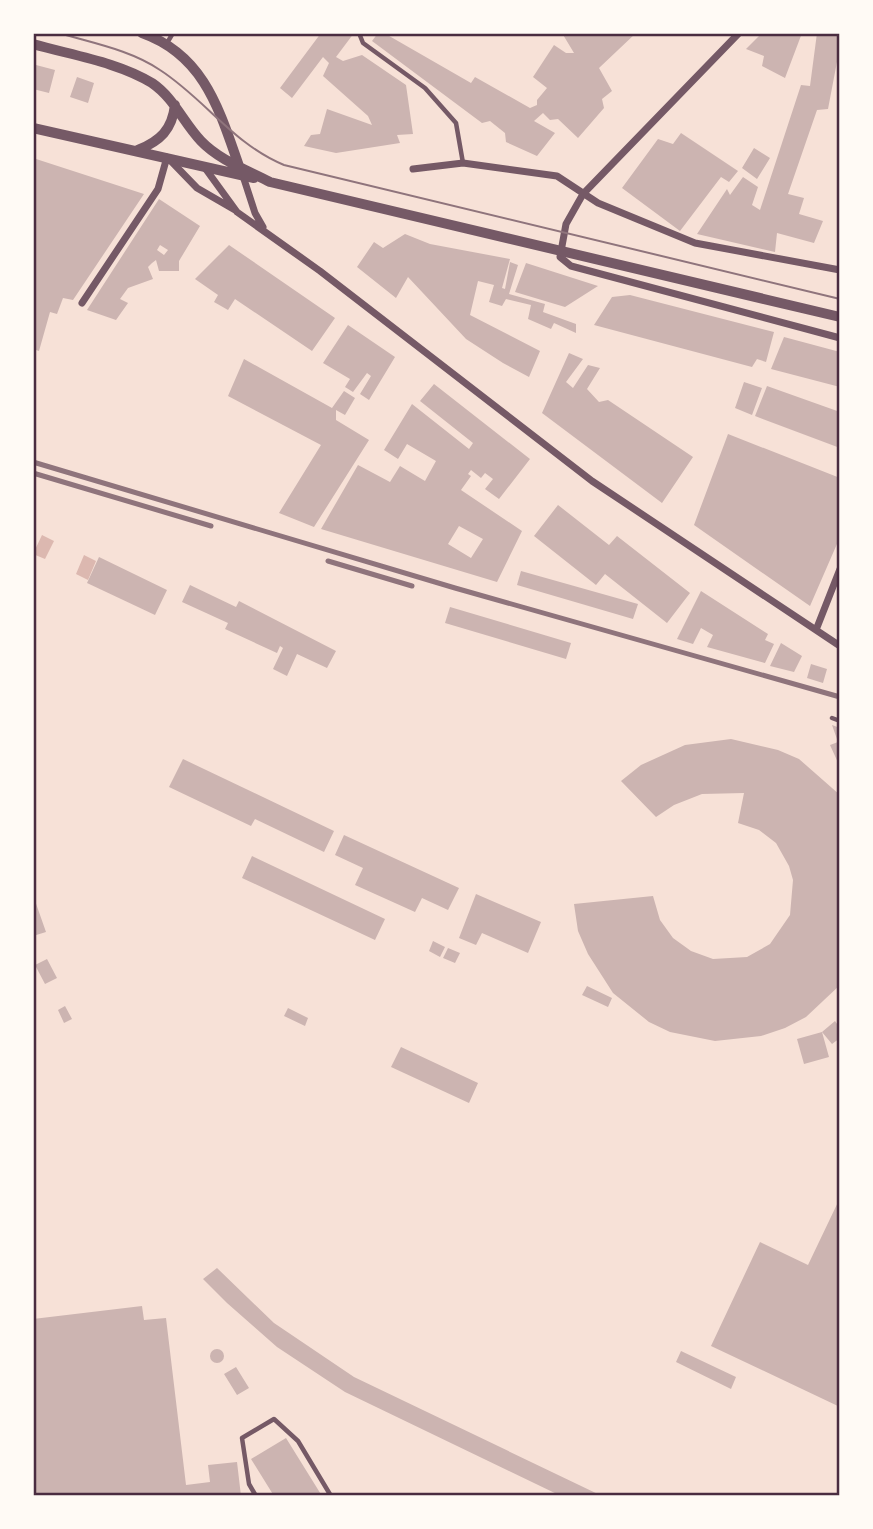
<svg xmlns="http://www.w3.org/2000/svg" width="873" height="1529" font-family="Manrope,sans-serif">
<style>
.water{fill:#dcb8b0}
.building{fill:#ccb4b1;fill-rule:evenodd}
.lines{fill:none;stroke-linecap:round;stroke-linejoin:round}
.service{stroke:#755966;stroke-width:4.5}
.minor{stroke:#755966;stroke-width:7}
.tertiary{stroke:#755966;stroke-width:10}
.tram{stroke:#8f747c;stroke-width:2}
.rail{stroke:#8f747c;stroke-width:5}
.neatline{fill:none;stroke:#4a2c40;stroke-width:2.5}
</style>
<rect width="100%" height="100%" fill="#f7e1d7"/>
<path class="water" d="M42,535L54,541L45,559L33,554Z
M84,555L96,561L88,580L76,574Z"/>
<path class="building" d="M321,33H354L336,57L343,61L362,55L406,85L413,134L397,135L400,143L336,153L304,146L311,135L320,134L327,109L372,125L368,116L323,76L329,63L323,57L292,98L280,88Z
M378,33H384L471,83L475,77L530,108L537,105V100L547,88L533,77L554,45L566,53H574L562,33H636L599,68L612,91L602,99L604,108L578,138L558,119L550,120L543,113L534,121L555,133L537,156L506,142L505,133L490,121L482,123L372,41Z
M762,33H802L785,78L762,66L764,56L746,49Z
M817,33H840V46L828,109L817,110L788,194L804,198L799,214L823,221L814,243L777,233L775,252L697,234L727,189L730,195L743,177L758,187L752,205L760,210L801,85L810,86Z
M36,65L55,70L49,93L33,89Z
M77,77L94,83L88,103L70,97Z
M681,133L738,171L729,182L721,177L680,231L622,188L658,139L673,144Z
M754,148L770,158L757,179L742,168Z
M33,158L144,194L73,300L63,298L57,314L50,312L39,351L33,349Z
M159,199L200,226L179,261V271H159L156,260L152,263L148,267L153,279L128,288L120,299L128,303L116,320L87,310ZM160,245L168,250L164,255L157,250Z
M405,234L430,244L510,259L502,288L505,289L510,262L518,265L509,294L545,304L543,312L576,324V333L554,323L551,329L528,319L531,305L506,299L502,306L489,302L494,285L478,281L470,315L540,351L529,377L503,363L466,339L408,277L396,298L357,267L374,242L383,248Z
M229,245L335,318L312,351L235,299L228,310L214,302L218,295L195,279Z
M526,263L598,286L565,307L515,292Z
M630,295L774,332L766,362L757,359L752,367L594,325L612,297Z
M348,325L395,357L369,400L360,394L371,376L367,373L353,392L345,387L350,379L323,363Z
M784,337L840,352V387L771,369Z
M569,353L583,359L566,382L573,388L588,365L600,368L587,389L599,402L608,400L693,457L662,503L542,413Z
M244,359L332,408L344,391L355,398L345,415L336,410V420L369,440L314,527L279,513L321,445L228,396Z
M744,382L762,388L752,415L735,408Z
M434,384L530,459L499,499L485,489L493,479L485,473L481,478L471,470L468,474L471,476L461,490L522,531L497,582L321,529L358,465L390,482L400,466L425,481L436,461L407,444L398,459L384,450L412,404L469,449L473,443L420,401ZM459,526L483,539L471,558L448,544Z
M767,386L840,412V448L755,416Z
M728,434L840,478V537L810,606L694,525Z
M558,505L609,545L617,536L690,593L667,623L605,574L596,585L534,536Z
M99,557L167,590L155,615L87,583Z
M521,571L638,604L633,619L517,585Z
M190,585L236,607L239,601L336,651L327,668L297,654L287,676L273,669L283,648L280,646L277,653L225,629L228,623L182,602Z
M701,591L768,634L765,640L774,644L765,663L707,647L713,635L701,628L693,644L677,639Z
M450,607L571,643L566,659L445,623Z
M781,643L802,656L794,672L770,666Z
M811,664L827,669L823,683L807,678Z
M832,725L840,728V767L830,745L838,742Z
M731,739L778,750L799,759L840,795V985L806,1017L785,1028L761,1036L715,1041L670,1032L649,1022L613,993L588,954L578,931L574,904L653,896L660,920L673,938L691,951L713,959L747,957L770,944L790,915L793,880L789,866L776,843L759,830L738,823L744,793L702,794L674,805L656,817L621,781L641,765L685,745Z
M183,759L334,831L324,852L255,819L251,826L169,787Z
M344,835L459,888L448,910L422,898L415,912L355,885L363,868L335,855Z
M252,856L385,919L375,940L242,878Z
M476,894L541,922L528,953L482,933L476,945L459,938Z
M33,895L46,932L33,936Z
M433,941L445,947L440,957L429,951Z
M448,948L460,953L455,963L443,958Z
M47,959L57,978L45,984L35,965Z
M587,986L612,998L608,1007L582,995Z
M65,1006L72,1019L64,1023L58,1010Z
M288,1008L308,1018L305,1026L284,1016Z
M835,1021L840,1028V1038L832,1044L822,1032Z
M822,1032L829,1057L804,1064L797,1039Z
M401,1047L478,1083L469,1103L391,1067Z
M840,1198V1407L711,1346L760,1242L808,1265Z
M217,1268L274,1323L354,1377L602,1496H561L345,1392L277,1347L227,1303L203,1279Z
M142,1306L144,1320L166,1318L186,1485L210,1482L208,1465L237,1462L241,1496H35L33,1319Z
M210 1356a7 7 0 1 1 14 0a7 7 0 1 1-14 0Z
M681,1351L736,1377L731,1389L676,1362Z
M236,1367L249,1388L237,1395L224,1374Z
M286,1438L322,1496H274L251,1459Z"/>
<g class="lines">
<path class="service" d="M359,33L363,43L425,88L456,123L463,163
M167,43L173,33
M832,718L840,721
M256,1496L249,1484L242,1438L274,1419L298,1441L331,1496"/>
<path class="minor" d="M739,33L583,194L566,224L560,257L571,266L840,338
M168,158L197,188L235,210
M205,168L237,212L320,271L592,481L840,646
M413,169L463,163L557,176L598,203L695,243L840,270
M242,173L255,213L263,227
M82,303L158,189L167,157
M816,630L840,569"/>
<path class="tertiary" d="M142,33C204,55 219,109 239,166
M33,44C71,55 118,62 152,83C174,98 183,122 201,141C219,160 247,170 270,182L840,317
M33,128L254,178
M138,150C160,141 172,130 175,105"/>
<path class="tram" d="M59,33C92,43 131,50 160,70C205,99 233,144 284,165L840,299"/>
<path class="rail" d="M33,462L455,588L840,697
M33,473L211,526
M328,561L412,586"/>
</g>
<rect width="873" height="1529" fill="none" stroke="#fffaf5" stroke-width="70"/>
<rect x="35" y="35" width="803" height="1459" class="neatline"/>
</svg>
